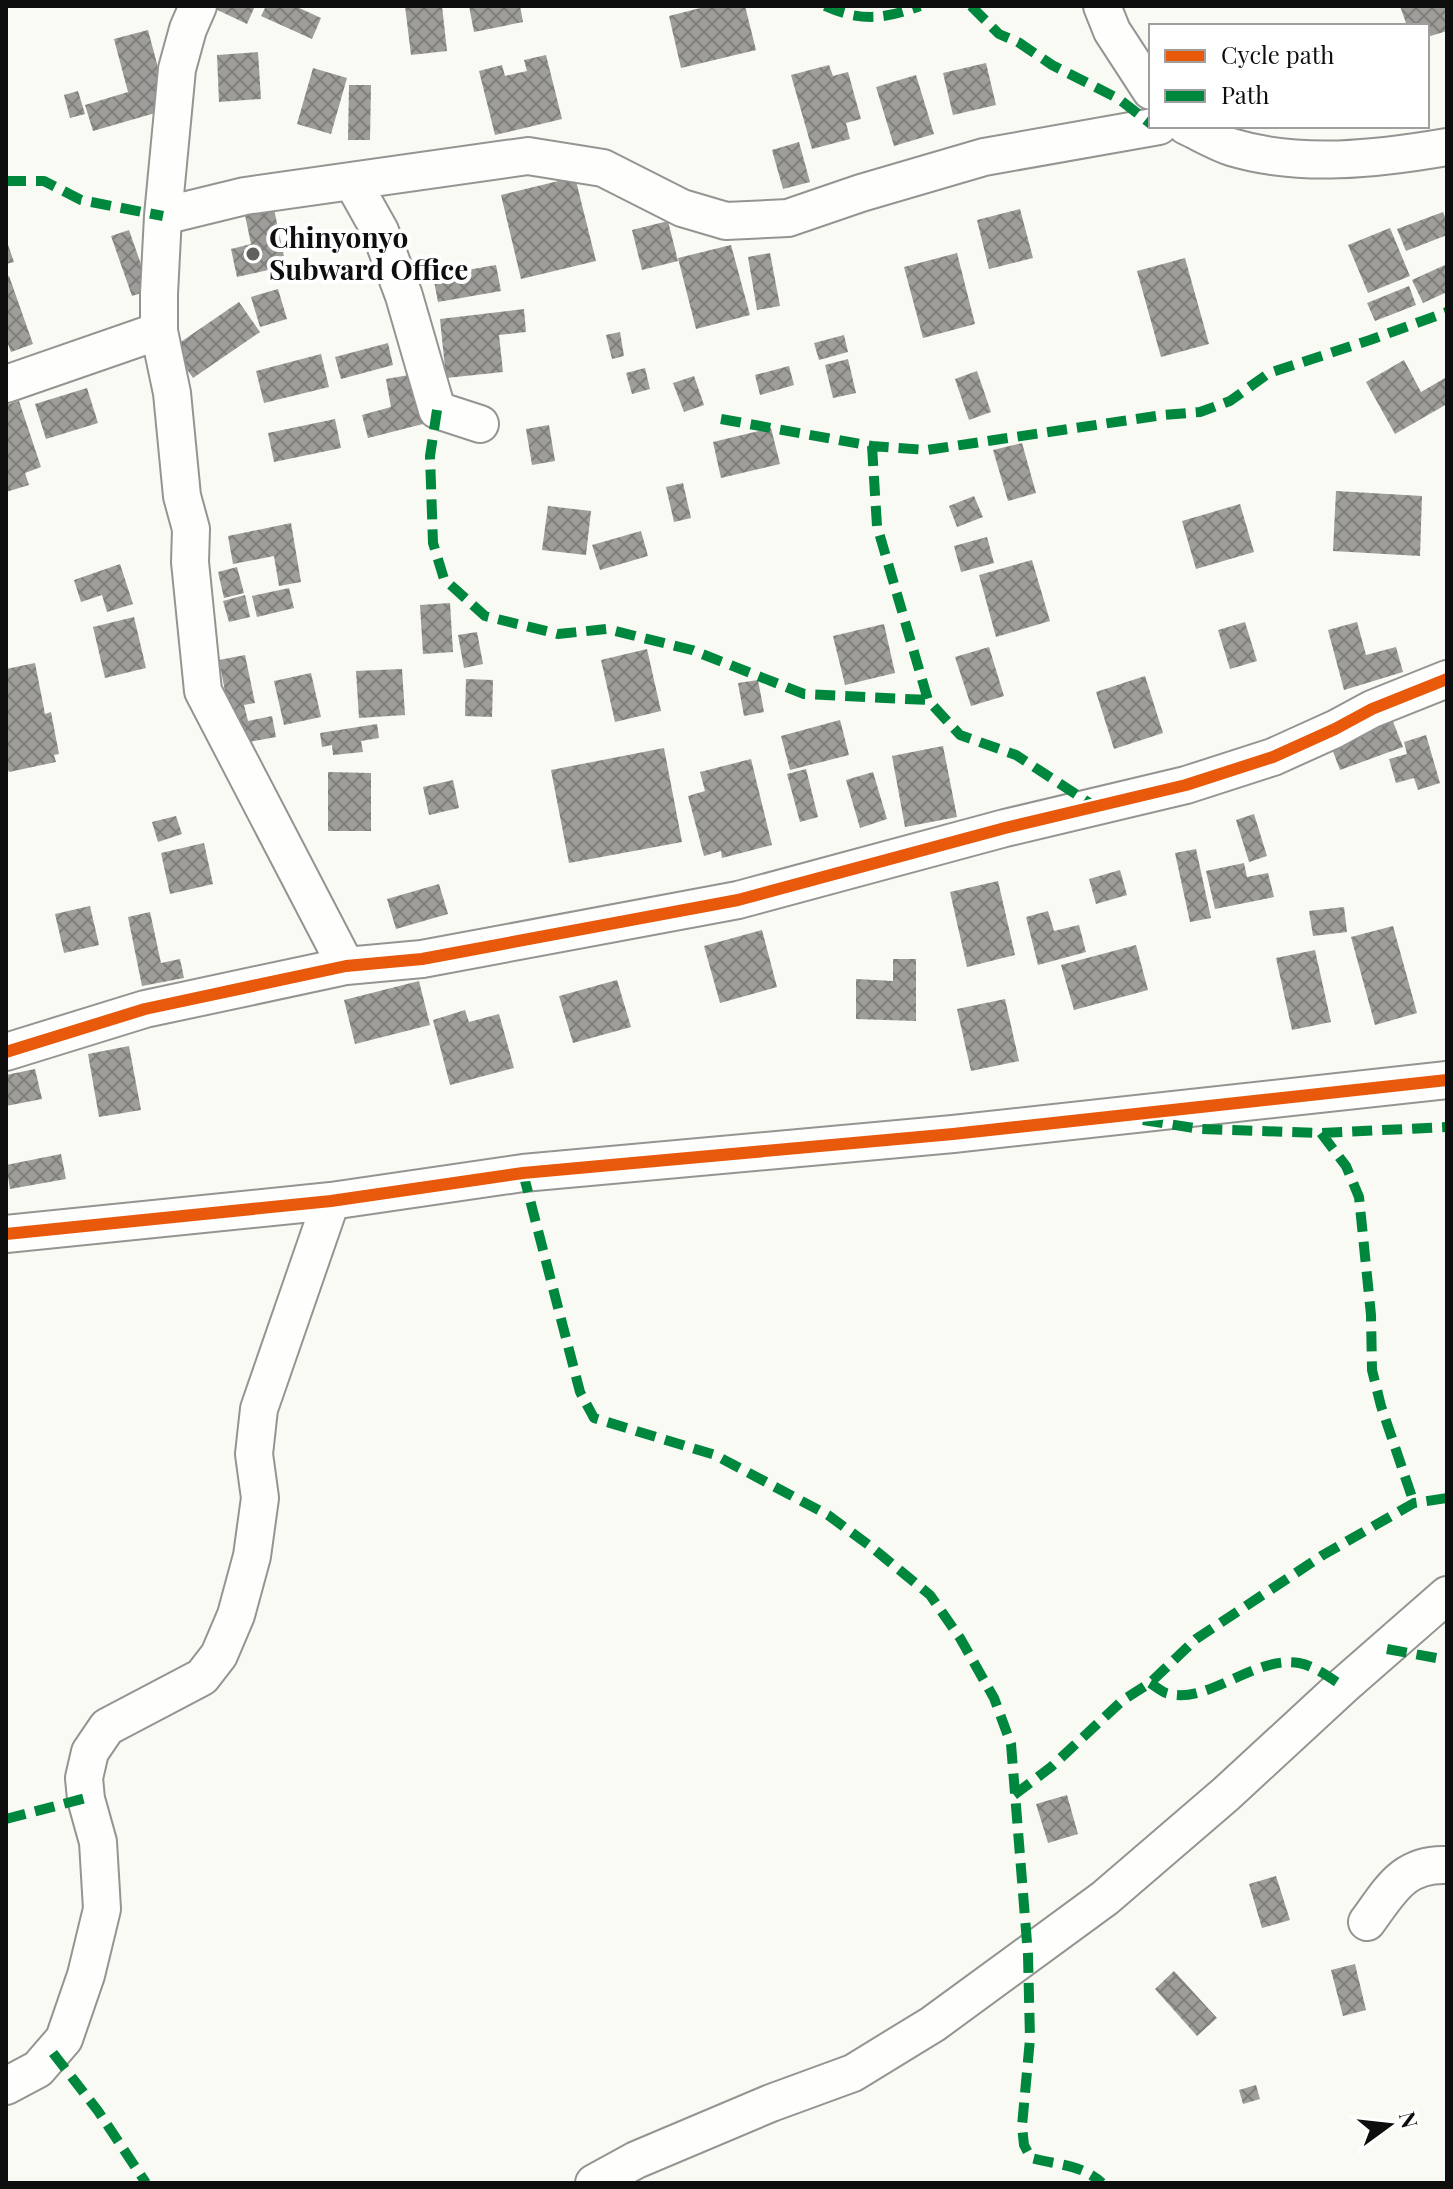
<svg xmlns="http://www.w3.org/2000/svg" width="1453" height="2189" font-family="'Playfair Display',serif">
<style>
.building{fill:url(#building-cross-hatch)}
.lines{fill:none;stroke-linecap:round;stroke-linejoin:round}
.minor-casing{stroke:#949492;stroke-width:40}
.minor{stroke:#fefefd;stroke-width:36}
.quiet{stroke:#00873e;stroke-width:10;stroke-dasharray:20 10;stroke-linecap:butt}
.cycleway-casing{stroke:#fff;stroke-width:17}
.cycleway{stroke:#e8590c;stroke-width:12}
.poi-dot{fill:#61615e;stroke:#fff;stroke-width:3}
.labels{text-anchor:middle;stroke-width:8;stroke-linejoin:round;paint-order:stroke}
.poi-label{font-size:28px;font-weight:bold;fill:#0e0e0e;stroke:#fff;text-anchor:start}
</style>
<defs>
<pattern id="building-cross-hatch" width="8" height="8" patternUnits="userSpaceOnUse" patternTransform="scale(2)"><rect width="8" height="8" fill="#9e9d99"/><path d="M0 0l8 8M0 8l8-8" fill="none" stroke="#7f7e7b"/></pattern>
</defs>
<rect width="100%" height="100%" fill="#fafaf4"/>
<path class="building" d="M209,6H255L247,24Z
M266,6H295L321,18L312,39L261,16Z
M405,6H442L447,51L411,55Z
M469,6H520L523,22L474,32Z
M708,6H745L756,50L681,68L669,16Z
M1400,6H1447V31L1427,37V26H1407Z
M148,30L169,109L93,131L85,105L128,92L114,39Z
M258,52L261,99L219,102L217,55Z
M546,55L562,119L495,135L479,71L502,65L505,76L527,71L524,60Z
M986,63L996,105L953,115L943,73Z
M829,65L833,76L848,72L861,119L846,123L850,139L812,149L791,75Z
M313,68L347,78L331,134L297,124Z
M916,75L934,134L894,146L876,87Z
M349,85H371L370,140H348Z
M78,91L85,114L70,118L64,95Z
M799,142L810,182L783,189L772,150Z
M575,177L596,261L521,279L501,195Z
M274,209L286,266L237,277L231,249L251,244L245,215Z
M1020,209L1033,258L989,269L977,220Z
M1443,212L1447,222V235L1406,251L1397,229Z
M668,221L678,261L642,270L632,230Z
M1390,228L1410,276L1368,293L1348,245Z
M129,230L150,290L132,296L111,236Z
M6,239L14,262L6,264Z
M731,245L750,315L696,329L678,258Z
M770,253L780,306L757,310L748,257Z
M957,253L975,324L923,338L904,267Z
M1185,258L1209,344L1161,357L1137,271Z
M1447,264V292L1423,303L1412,280Z
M496,265L501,291L438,302L433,276Z
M9,276L33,344L11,352L6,339V277Z
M1409,286L1416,305L1375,321L1367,303Z
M278,289L287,319L260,327L251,297Z
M239,302L260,332L193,378L172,348Z
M524,309L526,332L499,335L503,372L446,378L440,319Z
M620,332L624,356L612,359L606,335Z
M844,335L848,352L819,360L814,343Z
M388,343L393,365L341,379L335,357Z
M321,354L329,387L264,403L256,371Z
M848,359L856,393L833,398L825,365Z
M1404,360L1421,392L1445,378L1447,404L1395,434L1366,382Z
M789,366L794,385L760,395L755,375Z
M645,368L650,389L632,394L626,373Z
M977,371L991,412L969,420L955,379Z
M409,375L414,401L417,400L423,424L368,438L362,415L391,407L386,379Z
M694,376L704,405L684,412L673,383Z
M87,388L98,423L46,439L35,404Z
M19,401L41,467L25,473L29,485L6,492V405Z
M335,419L341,448L274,462L268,433Z
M549,425L555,461L532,465L526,429Z
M771,428L780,464L721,478L713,442Z
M1022,443L1036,493L1008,501L993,450Z
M683,483L691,518L674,522L666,487Z
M1336,491L1422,496L1420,556L1333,551Z
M974,496L983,517L957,527L949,506Z
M1240,504L1254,552L1196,569L1182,521Z
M548,506L591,511L586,555L542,550Z
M291,523L301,582L279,586L274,556L233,564L228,536Z
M641,531L648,556L600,570L592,545Z
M987,537L994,563L961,572L954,546Z
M1032,560L1050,621L996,637L979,575Z
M120,564L133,604L107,612L102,595L81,602L74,580Z
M237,567L244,593L224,598L218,572Z
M289,588L294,608L257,617L252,596Z
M245,595L250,617L229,622L223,601Z
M450,603L453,652L423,654L420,605Z
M134,617L146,668L105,678L93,627Z
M1245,622L1257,661L1230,669L1218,630Z
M1357,622L1366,655L1396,647L1403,672L1344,690L1328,630Z
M884,624L895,673L845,685L833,636Z
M477,632L483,664L464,668L458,635Z
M989,647L1004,696L971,706L955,657Z
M647,649L661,711L615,722L601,660Z
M245,655L255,703L244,705L248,721L272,716L276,737L249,742L237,754L219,660Z
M35,663L45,714L51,712L59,754L54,755L56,762L9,772L6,765V669Z
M402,669L405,715L359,718L356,671Z
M311,673L321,717L284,725L274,681Z
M1145,676L1163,733L1114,749L1096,692Z
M466,679L493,680L492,717L465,716Z
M758,680L764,712L744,716L738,683Z
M1392,719L1403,747L1340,770L1329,741Z
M840,720L849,755L790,770L781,736Z
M377,724L379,738L361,741L363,752L333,755L332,745L322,747L320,733Z
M1426,735L1440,783L1418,790L1414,778L1396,783L1389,759L1407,754L1404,742Z
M943,746L957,817L905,827L892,756Z
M664,748L682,842L569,863L551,770Z
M751,759L772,845L722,858L721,851L704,856L688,796L705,791L700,772Z
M806,769L818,817L800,822L787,774Z
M328,772L371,773V831H328Z
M873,772L887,819L860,828L846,780Z
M453,780L459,808L429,815L423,787Z
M1254,814L1267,856L1249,862L1236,820Z
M176,816L182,834L158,842L152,822Z
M204,843L213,884L170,894L161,853Z
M1196,849L1211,918L1190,922L1175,853Z
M1244,863L1247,877L1268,873L1274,897L1215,909L1206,871Z
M1120,870L1127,895L1096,904L1089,879Z
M998,881L1015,955L967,967L950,892Z
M439,884L448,914L396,929L387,899Z
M90,906L99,945L64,953L55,914Z
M1344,907L1347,932L1313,936L1309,911Z
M1048,911L1054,931L1079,925L1086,952L1038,965L1026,917Z
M150,912L161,963L180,959L184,978L142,986L128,917Z
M1393,926L1417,1013L1375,1025L1351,937Z
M762,930L777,987L720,1003L704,946Z
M1136,945L1148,990L1074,1010L1061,965Z
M1315,950L1331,1022L1292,1030L1276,958Z
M893,959H916V1021L856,1019V979L893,981Z
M617,980L631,1027L573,1043L559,996Z
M419,981L430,1025L355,1044L344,1000Z
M1005,999L1019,1061L971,1071L957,1009Z
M465,1010L469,1022L499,1014L514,1068L450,1085L433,1020Z
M129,1046L141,1110L99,1117L88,1054Z
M35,1069L42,1099L6,1106V1075Z
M61,1154L66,1179L10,1189L6,1165Z
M1067,1795L1078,1834L1048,1843L1036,1804Z
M1276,1876L1290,1920L1262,1928L1249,1884Z
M1355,1964L1366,2010L1343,2016L1331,1970Z
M1174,1971L1217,2018L1197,2036L1155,1989Z
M1256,2085L1260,2099L1243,2104L1239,2090Z"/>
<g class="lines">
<defs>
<path id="minor" d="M198,6L188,29L177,69L163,216L159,294V331L172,393L182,496L191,529L190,562L203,691L346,966
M1102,6L1112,31L1151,91
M1186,126C1201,133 1216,142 1231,147C1300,168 1377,159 1447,147
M352,181L380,231L404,296L437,410L480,424
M163,216L245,196L528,156L603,168L682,208L726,221L788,218L861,193L984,157L1159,126
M6,384L159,331
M6,1052L145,1009L346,966L422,959L738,900L1005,828L1186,785L1273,757L1335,729L1372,709L1447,679
M6,1234L331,1201L523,1173L953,1134L1447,1080
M1367,1922C1390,1891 1403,1863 1447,1865
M6,2086L38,2069L64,2039L86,1975L102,1909L98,1842L86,1799L84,1778L90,1752L107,1727L202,1677L219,1655L236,1615L252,1556L260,1498L254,1454L259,1409L331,1201
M594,2183L636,2160L771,2103L853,2073L933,2024L1105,1898L1226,1794L1343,1686L1447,1595"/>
</defs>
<use href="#minor" class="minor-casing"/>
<use href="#minor" class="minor"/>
<path class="quiet" d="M825,6C861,22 885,19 920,6
M971,6L999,34L1018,42L1052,65L1119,99L1151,124
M6,181H44L81,200L163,216
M437,410L430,456L433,543L444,579L485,616L558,634L607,629L692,650L804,694L928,700
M721,419L872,446L927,450L1163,415L1200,412L1230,401L1269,373L1370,340L1447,312
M872,446L877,526L928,700L960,735L1016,755L1094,806
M1143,1120L1200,1129L1321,1133L1447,1127
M1321,1133L1346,1166L1359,1197L1371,1315L1372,1370L1381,1406L1414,1503
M523,1173L580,1392L594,1418L715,1455L828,1515L870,1546L930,1595L960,1638L994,1698L1011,1744L1028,1955L1030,2039L1022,2126L1024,2145L1031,2158C1057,2165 1081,2164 1102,2183
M1387,1649L1447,1660
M1150,1683C1155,1686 1161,1691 1166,1693C1208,1706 1254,1655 1299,1663C1315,1666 1330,1678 1343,1686
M1014,1795L1051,1767L1123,1700L1150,1683L1196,1639L1323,1555L1414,1503L1447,1498
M6,1819L86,1798
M53,2053L98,2111L146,2183"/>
<defs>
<path id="cycleway" d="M6,1052L145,1009L346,966L422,959L738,900L1005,828L1186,785L1273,757L1335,729L1372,709L1447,679
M6,1234L331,1201L523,1173L953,1134L1447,1080"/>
</defs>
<use href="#cycleway" class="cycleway-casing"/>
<use href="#cycleway" class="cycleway"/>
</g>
<circle class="poi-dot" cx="253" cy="254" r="8"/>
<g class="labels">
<g class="poi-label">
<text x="269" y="248">Chinyonyo<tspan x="269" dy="32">Subward Office</tspan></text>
</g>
</g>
<rect width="1453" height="2189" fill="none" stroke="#0e0e0e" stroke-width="16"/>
<rect x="1149" y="24" width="280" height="104" fill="#ffffff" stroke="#9f9f9f" stroke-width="2"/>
<rect x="1165" y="50" width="40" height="12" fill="#e8590c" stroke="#9f9f9f" stroke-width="2"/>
<text x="1221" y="64" font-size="24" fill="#0e0e0e">Cycle path</text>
<rect x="1165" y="90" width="40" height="12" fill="#00873e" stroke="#9f9f9f" stroke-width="2"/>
<text x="1221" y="104" font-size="24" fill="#0e0e0e">Path</text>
<g transform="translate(1389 2125) rotate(75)" stroke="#ffffff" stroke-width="6" paint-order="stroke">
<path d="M0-6L14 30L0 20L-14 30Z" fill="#0e0e0e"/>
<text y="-12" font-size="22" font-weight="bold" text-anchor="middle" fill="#0e0e0e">N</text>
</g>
</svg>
